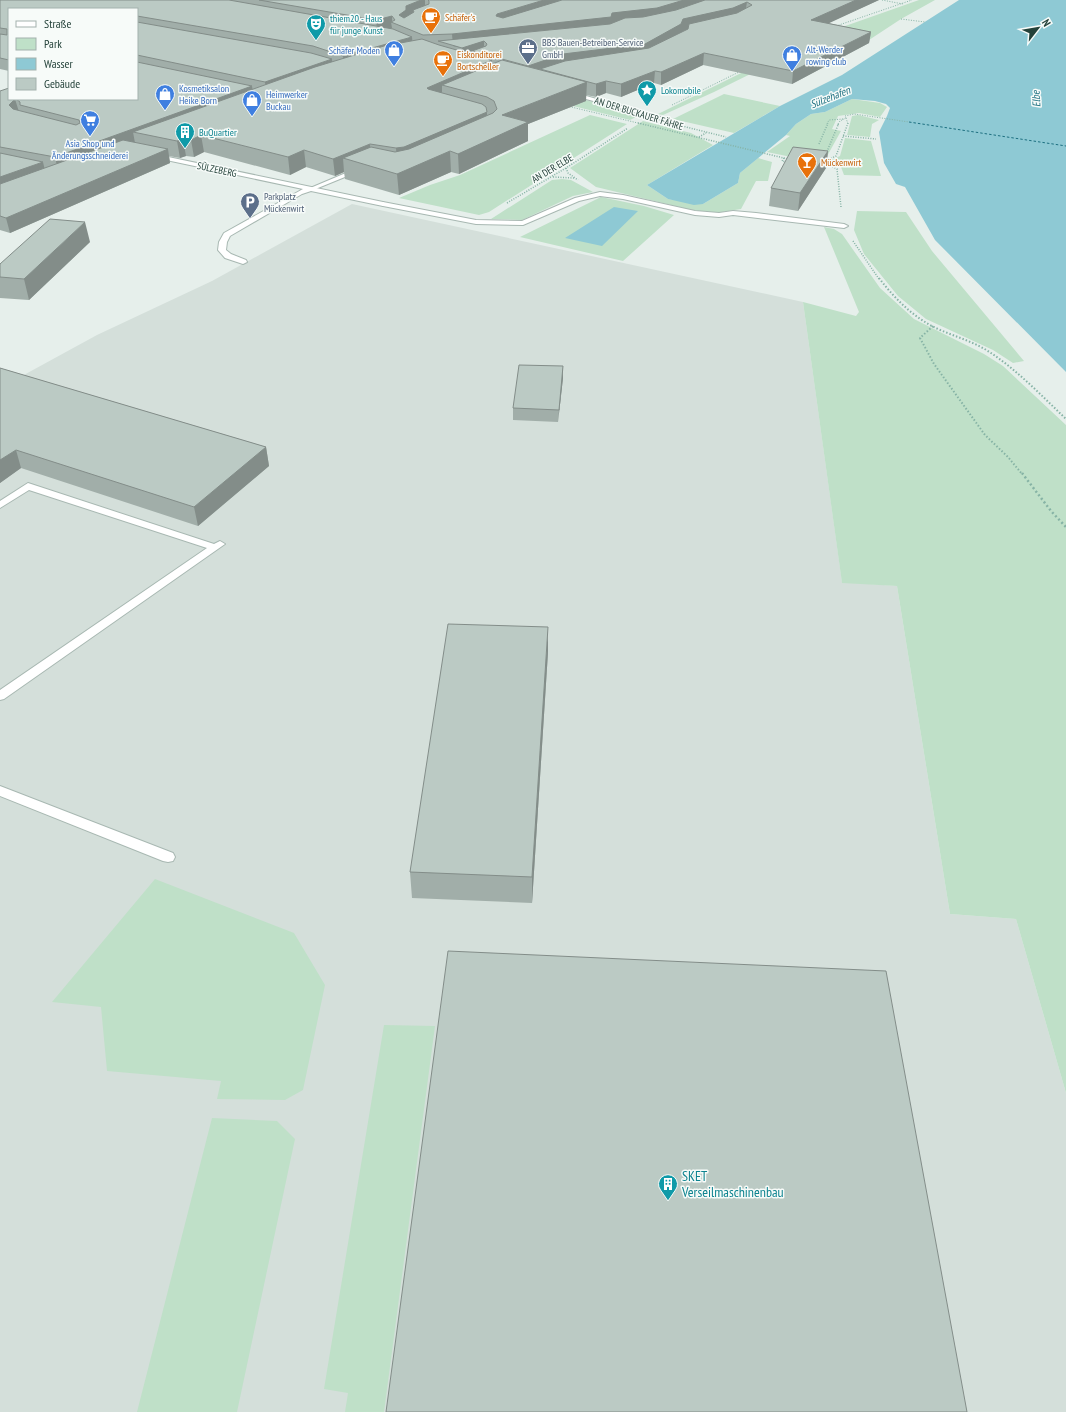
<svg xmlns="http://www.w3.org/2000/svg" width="1066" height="1412" font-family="'PT Sans Narrow',sans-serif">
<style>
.built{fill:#d4dfda}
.green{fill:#bfe0c8}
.water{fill:#8ec9d4}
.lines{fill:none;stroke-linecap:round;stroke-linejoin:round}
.ferry{stroke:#1c6f80;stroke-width:1;stroke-dasharray:2.5 2;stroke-linecap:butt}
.service-casing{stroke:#a8b8b2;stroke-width:2}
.minor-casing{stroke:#a8b8b2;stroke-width:2}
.path-far3{stroke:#86b3a5;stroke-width:1;stroke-dasharray:1 1.5;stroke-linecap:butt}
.path-far2{stroke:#86b3a5;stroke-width:1.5;stroke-dasharray:1 1.5;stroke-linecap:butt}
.path-far1{stroke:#86b3a5;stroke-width:2;stroke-dasharray:1.5 2;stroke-linecap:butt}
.path{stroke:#86b3a5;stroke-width:2.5;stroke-dasharray:2 2.5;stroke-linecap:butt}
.service{fill:#fff;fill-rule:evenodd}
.minor{fill:#fff;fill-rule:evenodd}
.path-bridge-far1{stroke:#86b3a5;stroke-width:1;stroke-dasharray:1 1.5;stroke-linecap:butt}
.path-bridge{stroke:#86b3a5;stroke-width:1.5;stroke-dasharray:1 1.5;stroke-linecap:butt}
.wall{fill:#a1aea9}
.shaded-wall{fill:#838d89}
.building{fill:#bbcac4;stroke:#838d89}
.labels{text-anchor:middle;stroke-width:3;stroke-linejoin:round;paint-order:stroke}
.far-food-label{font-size:10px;fill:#c56008;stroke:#f7fbf9;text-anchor:start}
.far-culture-label{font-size:10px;fill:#0d838f;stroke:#f7fbf9;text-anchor:start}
.far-service-label{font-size:10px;fill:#4e5e75;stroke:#f7fbf9;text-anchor:start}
.far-shop-label{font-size:10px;fill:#366cbe;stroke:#f7fbf9;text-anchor:start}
.far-street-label{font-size:10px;fill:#24423a;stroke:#f7fbf9}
.far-water-label{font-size:11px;font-style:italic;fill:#1c6f80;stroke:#f7fbf9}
.near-culture-label{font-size:14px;fill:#0d838f;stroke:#f7fbf9;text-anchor:start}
</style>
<rect width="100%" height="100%" fill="#e6efeb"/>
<path class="built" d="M352,204L803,302L842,582L897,586L950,914L1016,919L1066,1093V1412H0V388L97,335L212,281Z"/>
<path class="green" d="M919,0H935L901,19L869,40L833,33L714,92L663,115L658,114L814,37Z
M535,86L640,115L630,120L504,89Z
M724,94L780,106L734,133L673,119Z
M852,99L880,103L887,107L880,117L859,113L838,116L832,129L841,131L826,158L801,159L767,152L790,136L786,135L796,124L811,114L825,112Z
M590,115L627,124L489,212L479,215L399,198L430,185L460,175Z
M858,115L879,120L872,124L870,137L847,135L852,116Z
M643,121L691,133L713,145L647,185L668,199L703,204L738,183L740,173L758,158L772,162L768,181H756L741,209L716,213L692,210L596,187L570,168Z
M845,138L871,141L881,176L844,175L841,167L832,163L831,160L840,156Z
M562,179L571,180L593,192L573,196L522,220L491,219L552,180Z
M601,197L644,206L674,215L623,261L520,237Z
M857,211L906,212L932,251L1024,361L1013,363L993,350L926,319L898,296L864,254L854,230Z
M824,227L834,229L842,234L880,288L914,319L984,354L1003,366L1066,425V1093L1016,919L950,914L897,586L842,583L803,302L856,316L859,312Z
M155,879L294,933L325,985L303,1090L285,1100L217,1099L221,1081L107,1071L101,1007L52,1002Z
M384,1025L435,1026L384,1412H345L348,1393L324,1389Z
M212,1118L277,1121L295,1139L237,1412H137Z"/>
<path class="water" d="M959,0H1066V372L935,240L905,187L896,184L884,163L879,132L887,116L890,108L886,104L875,101L852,99L825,112L811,114L796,124L786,135L740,173L738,183L703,204L694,205L668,199L647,185L780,106L842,75Z
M614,207L638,211L602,246L565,238Z"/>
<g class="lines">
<path class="ferry" d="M909,122L1066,146"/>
<defs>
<path id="service" d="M568,92H572L667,119L662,120L568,94Z
M360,167L363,169L362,170L313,190L308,189Z
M600,192L623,195L695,211L719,213L733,211L756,213L844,224L848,226L844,228L733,215L719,217L695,215L623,199L600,196L579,201L523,225L476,224L383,206L380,204L383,202L476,220L522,221L575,198Z
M28,483L214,544L220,541L225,544L4,699L0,700V690L207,548L29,490L0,508V501Z"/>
<path id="minor" d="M154,154L383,202L386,204L383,206L311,191L302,194L230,236L227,242L226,250L231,254L246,260L247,262L243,264L225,258L218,250L219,242L224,233L303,189L152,157L151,156Z
M0,786L173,853L175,857L173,861L168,862L163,861L0,796Z"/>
</defs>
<use href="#service" class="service-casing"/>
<use href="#minor" class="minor-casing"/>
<path class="path-far3" d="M882,0L903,4
M901,19L925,22
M836,26L912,0
M672,105L741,71
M846,118L848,124
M827,124L829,120L843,119
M838,124L840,121L846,118L845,116L854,114L909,122"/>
<path class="path-far2" d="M838,125L839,123
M682,126L726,137
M843,136L876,139
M699,137L706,133
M819,144L828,123
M784,158L782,161L787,162
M566,168L568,173L578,180
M553,177L574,178
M507,203L566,168L628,128
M841,207L837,169L823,162L836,156L848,123
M853,241L879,279"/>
<path class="path-far1" d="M879,278C895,299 914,318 938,329C956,337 975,342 991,353C1018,371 1042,396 1066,419
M933,326L920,338L934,364L985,435L1008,457L1022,474"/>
<path class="path" d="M1022,473L1051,511L1066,527"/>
<use href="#service" class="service"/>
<use href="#minor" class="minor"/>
<path class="path-bridge-far1" d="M567,106L642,124"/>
<path class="path-bridge" d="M638,123L788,159
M826,154L838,125"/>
</g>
<path class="wall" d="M0,0H879L828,23L871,32L869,43L792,84L703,65L661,85L654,83L621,97L606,93L596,97L586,95V101L528,124V141L459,174L451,172L399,195L345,179L344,172L335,176L306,167L290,175L204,152L194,157L186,156L180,158L169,156L170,163L10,233L0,230V91L137,99V9H9V71L0,69Z
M828,151L826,168L798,211L769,206L771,188Z
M90,242L29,300L0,298V264Z
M563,366V378L558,422L513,420V408Z
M0,368L266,447L269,466L198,526L21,468L0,483Z
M548,652L532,903L412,898L410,872Z"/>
<path class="shaded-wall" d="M421,0H425V10H413V15L400,26L399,15L406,6Z
M544,0H581L498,26L496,16L497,14Z
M684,0H720L657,20L484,41V53L472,51V57L463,61L462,48L453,46L452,34L612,13Z
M856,0H879L810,32L811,20Z
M747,2L745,14L732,20L683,31L681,36L645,56L540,69V74L528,78V66L563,54L683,19Z
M392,16V23L391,22L392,28L377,31L376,20Z
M871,32L869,43L792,84L793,71Z
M412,37L413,49L344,68L343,56Z
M704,53L703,65L661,85V72Z
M332,59L333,71L266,94L265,82Z
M492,60V75L442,85V97L428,103L427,88Z
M655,71L654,83L621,97V84Z
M606,81V93L596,97V84Z
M587,82L586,101L528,124V141L459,174L458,154L502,115Z
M252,86L254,99L133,132L135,143L58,171L55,157Z
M15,99L19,112L12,118L9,105Z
M487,112V128L397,165L396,148Z
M201,135L204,152L194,157L191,140Z
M183,139L186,156L180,158L177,141Z
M370,144L371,161L343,158L344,172L335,176L333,159Z
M168,149L170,163L10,233L6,218Z
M304,150L306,167L290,175L288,157Z
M450,151L451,172L399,195L397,174Z
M828,151L826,168L798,211L800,193Z
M43,162L46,175L0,192V177Z
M85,222L90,242L29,300L24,279Z
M563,366V378L558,422L559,410Z
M266,447L269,466L198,526L194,507Z
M16,450L21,468L0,483V460Z
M548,627V652L532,903V877Z"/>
<path class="building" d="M0,0H229L393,29L412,37L343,56L313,46L137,16V9H9V60L0,58V34L7,35V29L0,28Z
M259,0H421L406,6V10L399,15L404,18L414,12L413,10L429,4V1L428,0H544L497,14L496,16L503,18L562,0H684L657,8L612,13L611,17L452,34L423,35L391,22L395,20L392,16L376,20Z
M705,0H856L811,20L871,32L793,71L704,53L661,72L655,71L621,84L606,81L596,84L540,69L565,61L649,48L688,29L689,24L737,13L752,5L747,2L733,8L683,19L681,24L645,44L563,54L528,66L472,51L486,46L487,44L484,41L462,48L438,41L610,24L625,18L643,17L676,10Z
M137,22L311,53L332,59L265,82L137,55Z
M422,39L439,45L492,60L427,88L428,89L482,104L486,107L487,112L404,147L396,148L370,144L333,159L304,150L288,157L201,135L191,140L183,139L177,141L133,132L315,67L384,46Z
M502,60L587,82L502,115L528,122L458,154L450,151L397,174L343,158L371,147L395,152L409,149L493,113L497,109L494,101L487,97L442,85Z
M137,62L252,86L55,157L0,147V91L9,88V99H15L9,105L13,109L76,125L80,123L79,120L20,105V102L16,99H137Z
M123,140L168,149L6,218L0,216V184Z
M793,147L828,151L800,193L771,188Z
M0,153L43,162L0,177Z
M50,219L85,222L24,279L0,277V264Z
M519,365L563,366L559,410L513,408Z
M0,368L266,447L194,507L16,450L0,460Z
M448,624L548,627L532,877L410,872Z
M448,951L886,971L967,1412H386Z"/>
<defs>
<symbol id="cafe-pin" viewBox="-11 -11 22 30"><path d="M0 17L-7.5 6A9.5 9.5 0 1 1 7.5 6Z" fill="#e8710a" stroke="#f7fbf9"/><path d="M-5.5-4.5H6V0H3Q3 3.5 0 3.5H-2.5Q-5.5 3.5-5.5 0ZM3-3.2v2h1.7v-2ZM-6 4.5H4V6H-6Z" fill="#fff"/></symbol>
<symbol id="theatre-pin" viewBox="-11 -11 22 30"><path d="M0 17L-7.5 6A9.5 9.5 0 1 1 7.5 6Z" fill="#0f9aa8" stroke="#f7fbf9"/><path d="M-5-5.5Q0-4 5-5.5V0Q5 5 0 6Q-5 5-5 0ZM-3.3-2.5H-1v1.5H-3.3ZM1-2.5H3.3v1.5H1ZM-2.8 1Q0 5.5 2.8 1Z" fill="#fff"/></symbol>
<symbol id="office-pin" viewBox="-11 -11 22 30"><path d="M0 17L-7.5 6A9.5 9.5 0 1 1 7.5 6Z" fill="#5c6f8a" stroke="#f7fbf9"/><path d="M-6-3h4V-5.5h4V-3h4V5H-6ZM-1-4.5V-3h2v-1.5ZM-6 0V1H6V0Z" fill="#fff"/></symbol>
<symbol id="shop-pin" viewBox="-11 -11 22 30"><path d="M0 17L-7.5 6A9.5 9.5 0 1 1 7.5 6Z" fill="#3f7fe0" stroke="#f7fbf9"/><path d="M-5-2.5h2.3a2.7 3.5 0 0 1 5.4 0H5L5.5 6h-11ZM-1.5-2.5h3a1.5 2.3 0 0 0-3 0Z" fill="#fff"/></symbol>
<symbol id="sight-pin" viewBox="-11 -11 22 30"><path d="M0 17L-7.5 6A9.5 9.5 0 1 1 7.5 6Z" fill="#0f9aa8" stroke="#f7fbf9"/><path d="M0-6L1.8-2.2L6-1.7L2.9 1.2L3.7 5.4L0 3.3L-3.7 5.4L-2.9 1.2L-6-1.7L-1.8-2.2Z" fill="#fff"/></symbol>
<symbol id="supermarket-pin" viewBox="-11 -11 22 30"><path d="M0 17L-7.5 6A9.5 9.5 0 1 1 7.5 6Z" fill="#3f7fe0" stroke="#f7fbf9"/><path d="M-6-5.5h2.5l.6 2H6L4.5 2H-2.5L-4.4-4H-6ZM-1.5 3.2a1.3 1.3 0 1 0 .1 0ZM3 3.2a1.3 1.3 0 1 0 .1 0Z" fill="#fff"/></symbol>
<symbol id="building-pin" viewBox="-11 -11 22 30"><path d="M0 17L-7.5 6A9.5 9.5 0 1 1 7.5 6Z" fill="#0f9aa8" stroke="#f7fbf9"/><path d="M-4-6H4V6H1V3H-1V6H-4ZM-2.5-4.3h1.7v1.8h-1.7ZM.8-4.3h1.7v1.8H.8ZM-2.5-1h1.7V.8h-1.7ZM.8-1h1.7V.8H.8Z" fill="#fff"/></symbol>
<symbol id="bar-pin" viewBox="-11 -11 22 30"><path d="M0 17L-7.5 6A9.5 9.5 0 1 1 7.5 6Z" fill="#e8710a" stroke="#f7fbf9"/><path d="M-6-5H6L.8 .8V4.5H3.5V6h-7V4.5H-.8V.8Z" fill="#fff"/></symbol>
<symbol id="parking-pin" viewBox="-11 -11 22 30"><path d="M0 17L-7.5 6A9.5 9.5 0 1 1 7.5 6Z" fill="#5c6f8a" stroke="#f7fbf9"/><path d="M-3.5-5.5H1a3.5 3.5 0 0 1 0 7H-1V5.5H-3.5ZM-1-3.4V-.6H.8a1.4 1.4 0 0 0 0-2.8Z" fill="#fff"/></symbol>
</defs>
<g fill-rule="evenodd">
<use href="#cafe-pin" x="420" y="6" width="22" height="30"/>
<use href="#theatre-pin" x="305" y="13" width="22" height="30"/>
<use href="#office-pin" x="517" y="37" width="22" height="30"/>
<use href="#shop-pin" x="383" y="39" width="22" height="30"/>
<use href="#shop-pin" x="781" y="44" width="22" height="30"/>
<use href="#cafe-pin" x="432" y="49" width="22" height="30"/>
<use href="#sight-pin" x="636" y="79" width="22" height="30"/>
<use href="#shop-pin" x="154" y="83" width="22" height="30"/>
<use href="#shop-pin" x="241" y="89" width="22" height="30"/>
<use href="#supermarket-pin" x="79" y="109" width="22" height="30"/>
<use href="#building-pin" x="174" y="121" width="22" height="30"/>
<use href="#bar-pin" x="796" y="151" width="22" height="30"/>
<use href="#parking-pin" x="239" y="191" width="22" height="30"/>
<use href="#building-pin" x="657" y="1173" width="22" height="30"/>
</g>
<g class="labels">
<g class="far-food-label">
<text x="445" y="21">Schäfer's</text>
<text x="457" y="58">Eiskonditorei<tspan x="457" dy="12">Bortscheller</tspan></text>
<text x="821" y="166">Mückenwirt</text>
</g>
<g class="far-culture-label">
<text x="330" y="22">thiem20 - Haus<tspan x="330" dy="12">für junge Kunst</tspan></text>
<text x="661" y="94">Lokomobile</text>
<text x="199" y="136">BuQuartier</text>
</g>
<g class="far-service-label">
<text x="542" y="46">BBS Bauen-Betreiben-Service<tspan x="542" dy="12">GmbH</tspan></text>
<text x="264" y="200">Parkplatz<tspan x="264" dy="12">Mückenwirt</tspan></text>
</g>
<g class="far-shop-label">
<text x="806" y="53">Alt-Werder<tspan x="806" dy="12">rowing club</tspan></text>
<text x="380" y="54" text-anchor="end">Schäfer Moden</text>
<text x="179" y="92">Kosmetiksalon<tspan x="179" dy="12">Heike Born</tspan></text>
<text x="266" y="98">Heimwerker<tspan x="266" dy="12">Buckau</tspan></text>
<text x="90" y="147" text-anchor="middle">Asia Shop und<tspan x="90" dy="12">Änderungsschneiderei</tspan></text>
</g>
<g class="far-street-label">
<text transform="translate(639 113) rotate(17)" y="4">AN DER BUCKAUER FÄHRE</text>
<text transform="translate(552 168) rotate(-31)" y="4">AN DER ELBE</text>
<text transform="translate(217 169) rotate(12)" y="4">SÜLZEBERG</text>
</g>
<g class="far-water-label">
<text transform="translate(830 97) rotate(-22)" y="4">Sülzehafen</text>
<text transform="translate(1036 99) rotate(-94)" y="4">Elbe</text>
</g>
<g class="near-culture-label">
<text x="682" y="1181">SKET<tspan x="682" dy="16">Verseilmaschinenbau</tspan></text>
</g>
</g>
<rect x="8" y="8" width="130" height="92" fill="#f7fbf9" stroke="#a3b1ad"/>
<rect x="16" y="21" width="20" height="6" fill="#ffffff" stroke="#a3b1ad"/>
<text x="44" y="28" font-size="12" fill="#24423a">Straße</text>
<rect x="16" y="38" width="20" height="12" fill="#bfe0c8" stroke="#a3b1ad"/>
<text x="44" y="48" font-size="12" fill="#24423a">Park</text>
<rect x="16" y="58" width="20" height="12" fill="#8ec9d4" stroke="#a3b1ad"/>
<text x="44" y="68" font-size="12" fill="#24423a">Wasser</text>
<rect x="16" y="78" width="20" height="12" fill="#bbcac4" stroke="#a3b1ad"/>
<text x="44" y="88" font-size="12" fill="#24423a">Gebäude</text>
<g transform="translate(1038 28) rotate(59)" stroke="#f7fbf9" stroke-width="3" paint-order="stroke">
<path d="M0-3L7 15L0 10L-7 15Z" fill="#24423a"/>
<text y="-6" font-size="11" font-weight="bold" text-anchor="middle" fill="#24423a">N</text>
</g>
</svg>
